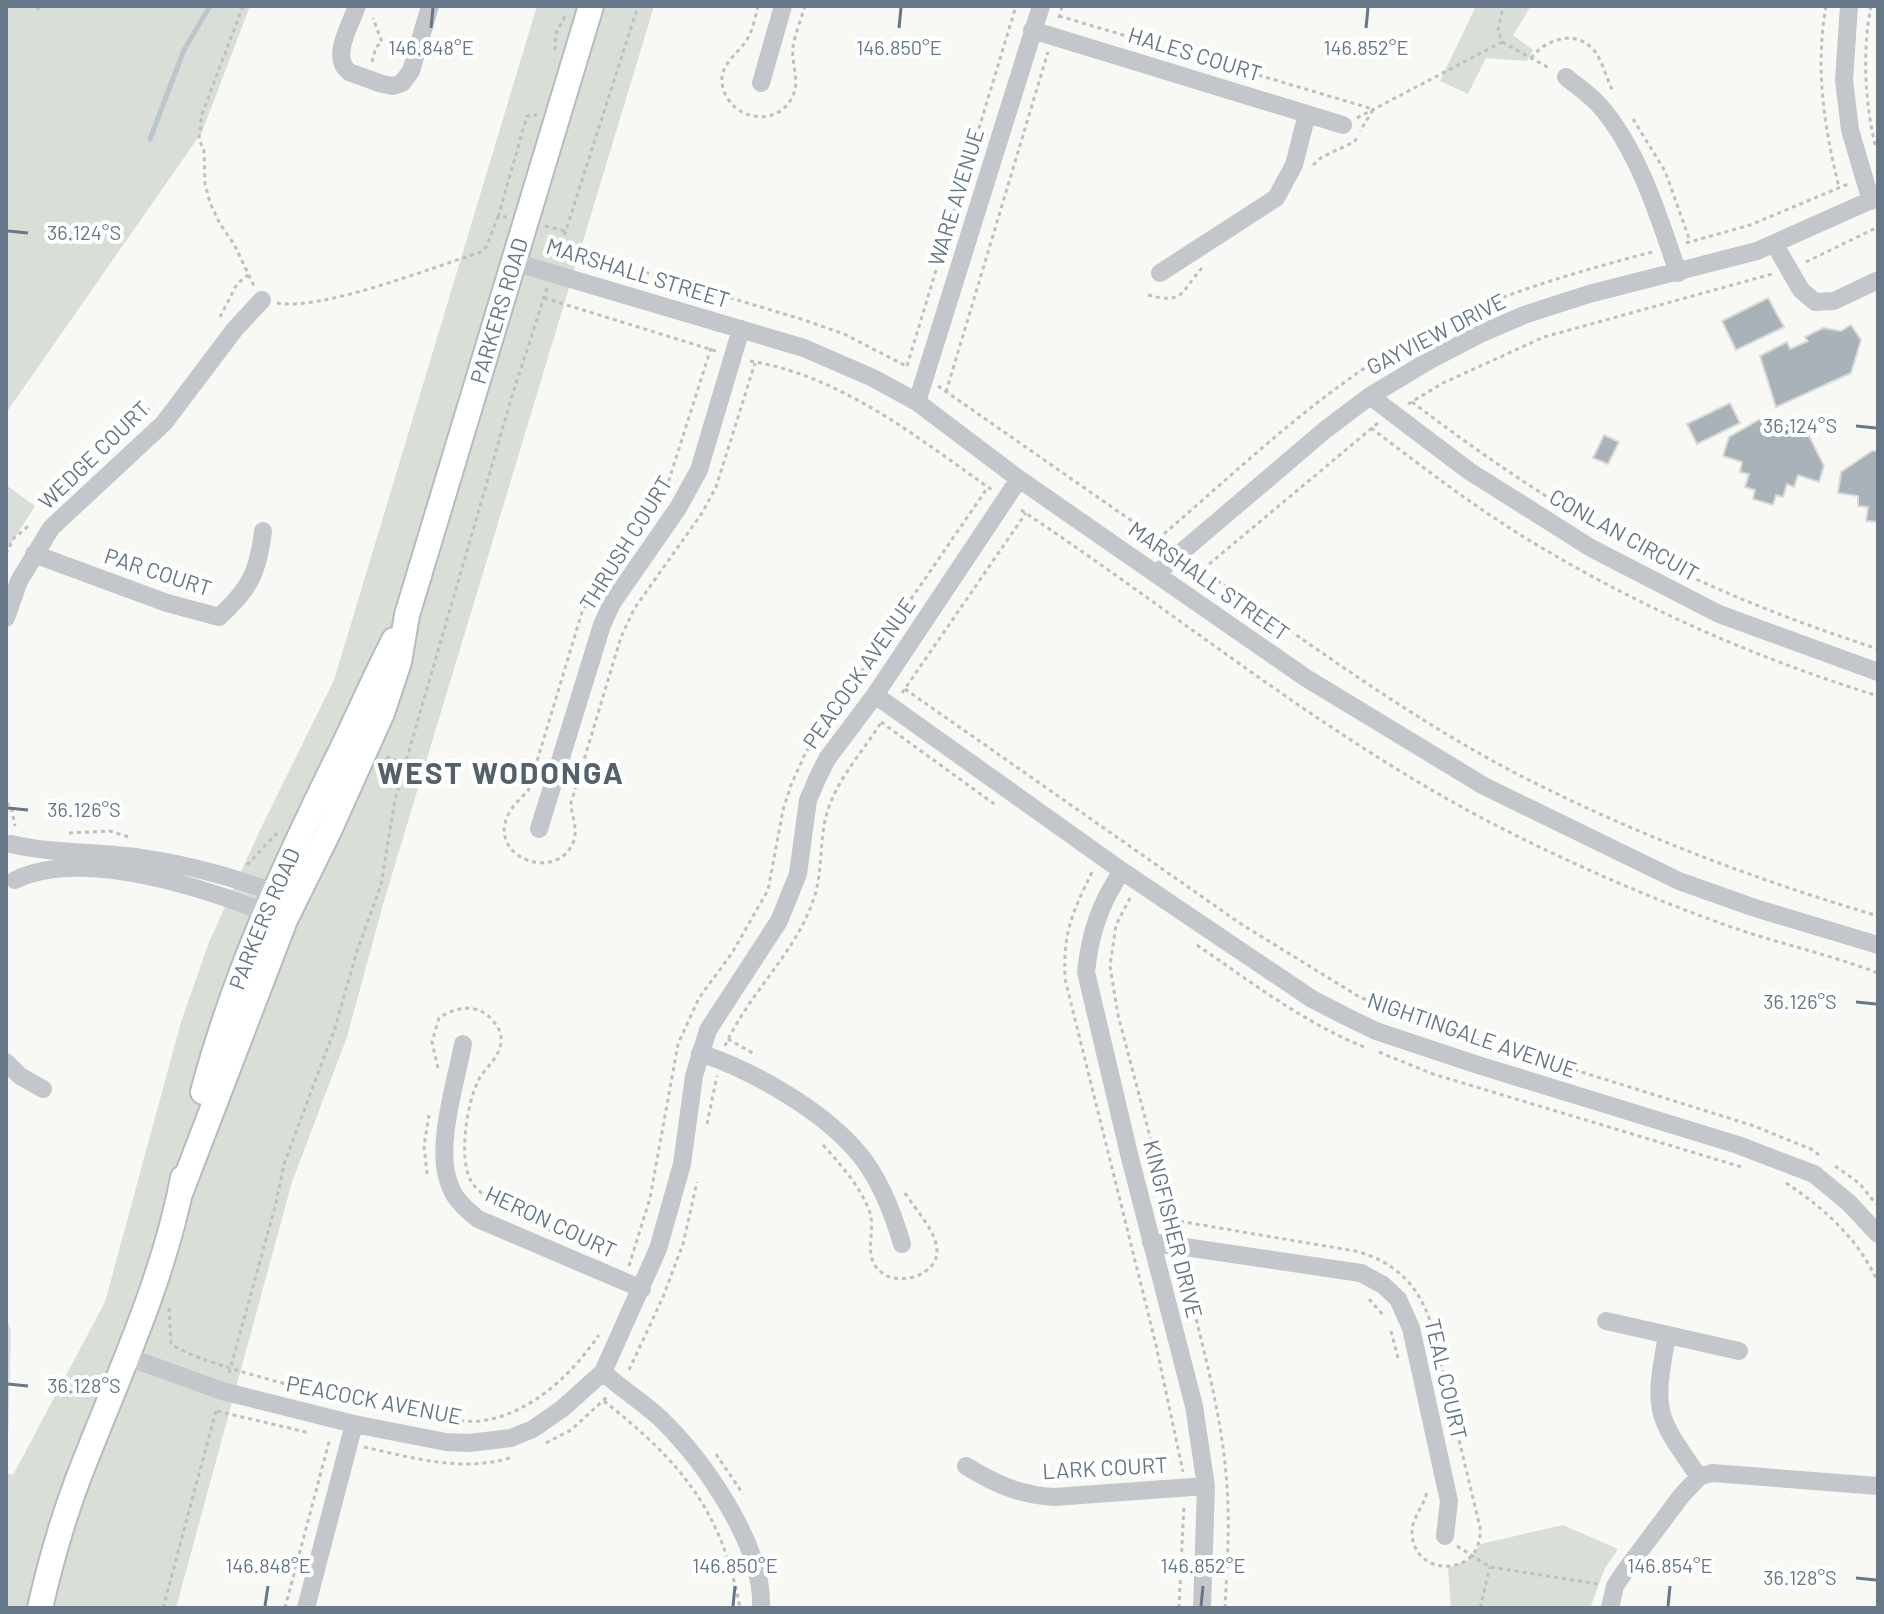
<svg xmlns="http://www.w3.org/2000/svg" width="1884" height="1614" font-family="Barlow,sans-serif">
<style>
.green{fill:#d9dfd6}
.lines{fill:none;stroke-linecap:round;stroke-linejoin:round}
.stream{stroke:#bbc7cb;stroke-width:5}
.building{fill:#a9b2b8;stroke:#d9d9d7;stroke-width:2}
.major-casing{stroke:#b6bbbe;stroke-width:28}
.path{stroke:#bdbfc2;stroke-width:3;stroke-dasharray:4 4;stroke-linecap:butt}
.minor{stroke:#c3c7cb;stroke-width:18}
.major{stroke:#fff;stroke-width:24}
.ticks{fill:none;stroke:#667887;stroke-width:3}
.labels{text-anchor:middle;stroke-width:8;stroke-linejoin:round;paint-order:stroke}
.street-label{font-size:22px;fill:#667887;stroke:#fff}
.district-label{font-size:30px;font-weight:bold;letter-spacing:2px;fill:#54616b;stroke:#fff}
.ticks-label{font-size:20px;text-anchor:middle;fill:#667887;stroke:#fff;stroke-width:8;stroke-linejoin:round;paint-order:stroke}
</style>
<rect width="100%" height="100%" fill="#f8f8f5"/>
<path class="green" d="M6,6H250L202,132L6,413Z
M537,6H654L384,901L347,1037L292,1182L176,1608H6V1316L11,1331L7,1473L13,1475L105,1302L181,1022L209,942L260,830L334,680Z
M1476,6H1531L1513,35L1533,50L1527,61L1486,58L1468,94L1440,81Z
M6,485L35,506L6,551Z
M1563,1525L1618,1549L1605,1568L1590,1608H1451L1448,1568L1469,1560L1481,1544Z"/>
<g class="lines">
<path class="stream" d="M150,139L184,50L210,6"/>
</g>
<path class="building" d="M1768,298L1784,327L1736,350L1722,321Z
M1851,325L1861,340L1851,373L1776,407L1760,356L1787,342L1790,349L1808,341L1805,337L1823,328L1841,331Z
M1730,403L1740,423L1697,444L1687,424Z
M1764,417L1805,428L1824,466L1819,482L1798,475L1794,487L1787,484L1783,497L1776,495L1773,505L1753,499L1755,490L1745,487L1749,474L1740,472L1742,462L1723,456L1729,437Z
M1604,435L1619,442L1608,464L1593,458Z
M1872,451H1878V530V522L1866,521L1868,507L1858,506V496L1838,493L1841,472Z"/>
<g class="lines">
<defs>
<g id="major">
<path id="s1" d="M203,1092C235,972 286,862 341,751C359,714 375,677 394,640"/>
<path id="s2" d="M181,1191L285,920L328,833L382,713L399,662L407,615L591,6"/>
<path d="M40,1608C50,1564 62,1521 78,1479C116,1380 163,1283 183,1178"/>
</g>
</defs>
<use href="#major" class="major-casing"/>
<path class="path" d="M243,6L202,114L199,139L204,151L205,184L210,203L220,224L234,244L254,286
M758,6C755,17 753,31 746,41C736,56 717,66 723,88C731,118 772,128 790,101C802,84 791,66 793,47C795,34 801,19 805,6
M1826,6C1815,68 1824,127 1839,187
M1871,6C1862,51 1865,101 1875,145
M38,10V6
M1059,16L1366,107L1373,110L1360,131
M1059,18L1062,6
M1502,42L1551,69
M555,50L556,33L565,16
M1531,58C1547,38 1578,28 1596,53C1604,65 1607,81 1614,93
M372,62L376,47L382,42L373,18
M1357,118L1502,42L1498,30L1503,6
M1633,119L1665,171L1690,241
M1313,165L1322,157L1354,142L1357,138
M498,217L527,116L537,115
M545,226L565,231
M1686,243L1750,225L1848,184
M561,247L801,319L844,334L908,367
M557,258L638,6
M1806,262L1878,227
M1148,295C1185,305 1181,291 1202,268
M544,298L716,351
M277,303C323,311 433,267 481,252L486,247L498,217H507
M220,317L237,284L248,275
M711,348L669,480L582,612L528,791C521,798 512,806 508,815C487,858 559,884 574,840C578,827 571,815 571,803L621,637L634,609L702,513L716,487L755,363
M750,361C842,376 918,438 992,490
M907,366L1016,6
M938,386L1165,544
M946,392L1048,52
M1412,402C1491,462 1574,518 1663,563C1732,598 1805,625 1878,649
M1408,404L1443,383L1544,337L1772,274
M1378,423L1202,570C1307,641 1410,719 1523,777C1637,835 1756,880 1878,916
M1371,428C1420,465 1468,502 1519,534C1632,604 1752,657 1878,696
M131,429L143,413L153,406
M1021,510C1184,618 1335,745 1511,833C1583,869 1657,901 1734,928C1781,944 1831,955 1878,973
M1158,539C1242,467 1324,386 1422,333C1495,295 1573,273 1652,252
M6,554L14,538L31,524
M905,689L1241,924L1358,996L1396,1014L1751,1125L1811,1149L1822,1157
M902,693L1026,513
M881,722L997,806
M386,757L405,764
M6,803L11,806L15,826
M69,833L110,831L132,838
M247,865L277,833
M1092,872C1072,914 1063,931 1065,979L1156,1345L1183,1472
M1130,898L1116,925L1110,966L1118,1015L1172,1220L1169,1228
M1197,945C1251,982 1303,1022 1364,1047
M728,1039L756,1055
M725,1046C748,994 796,953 814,898C823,871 819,840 827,813C837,779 862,753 880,724
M1379,1052L1433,1074L1745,1168
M438,1068L432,1042L439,1018C456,1006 479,1003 493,1021C499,1028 502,1034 501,1043C499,1058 486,1067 479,1079C467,1102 458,1158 471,1181C487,1209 567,1236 599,1250
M707,1124L717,1076
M823,1145C841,1165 859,1185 869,1210C878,1233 858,1260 887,1276C896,1280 908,1279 917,1276C963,1255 917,1214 903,1190
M1835,1166L1859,1183L1876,1204
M427,1174L424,1146L429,1115
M1786,1183C1824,1208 1859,1239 1878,1283
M1172,1220L1355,1251C1394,1261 1419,1285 1431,1324L1480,1527C1484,1579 1412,1578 1412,1532C1412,1517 1425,1505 1427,1491
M1183,1265C1200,1338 1222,1411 1227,1486C1230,1527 1227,1567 1225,1608
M629,1266L650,1198L678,1044L699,998L732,953L768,890L783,810L791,785L806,752L988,487
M1369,1299L1385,1317
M169,1308L171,1343C188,1365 415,1417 453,1420C467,1422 482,1422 496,1418C540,1405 573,1372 599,1335
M1391,1331L1399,1362
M629,1370L663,1297L683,1244L697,1182
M229,1373L275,1207L284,1164L335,1028L357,951L381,885L395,799L512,396L547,288
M604,1401C680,1461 722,1510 740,1608
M217,1411L310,1433
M546,1443L571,1430L607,1397
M364,1447C413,1458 464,1473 513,1457
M716,1454L743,1494
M1457,1546L1490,1567L1598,1584
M163,1608L217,1407
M285,1608L330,1438
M1179,1608L1184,1504
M1480,1608L1490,1567"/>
<path class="minor" d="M357,6C351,24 330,57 349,72L382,84L393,86L402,83L411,71L430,6
M1849,6L1844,80L1850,130L1871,201
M1032,30L1343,125
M1566,77C1577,86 1590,95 1599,105C1638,148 1660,220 1678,273
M761,83L783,6
M1775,245L1801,290L1815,302L1834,301L1878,280
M514,262L804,348L873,378L917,402L1019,479L1306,678L1484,786L1679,881L1755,908L1878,945
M1160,273L1276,198L1294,165L1307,114
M1370,396L1469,471L1591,548L1719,614L1878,672
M917,402L1041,6
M34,554L167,603L219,617C250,589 258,572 263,531
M1157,573L1325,430L1370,396L1430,360L1480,334L1524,315L1589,294L1757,251L1878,197
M6,618L19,581L51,528L164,423L235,329L262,300
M875,695L1122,871L1312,999L1347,1017L1376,1031L1478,1065L1738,1145L1814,1174L1849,1203L1878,1234
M539,829L602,625L612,603L678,508L699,470L741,329
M11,844C52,854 94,851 135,857C186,864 238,878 286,897
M1122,871C1100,903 1090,934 1086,972L1129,1154L1194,1406L1206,1486L1202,1608
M15,880C84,847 207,889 275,916
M463,1044C456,1083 434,1148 450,1186C455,1200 467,1210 478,1219L642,1289
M700,1053C754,1071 824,1111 860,1155C881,1181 893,1213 902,1244
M6,1062L20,1076L43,1089
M1151,1242L1361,1273L1383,1285L1398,1299L1411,1328L1449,1501L1445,1536
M1606,1321L1739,1351
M1667,1336C1653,1412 1655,1414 1699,1477
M128,1357L222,1391L354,1424L446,1442L469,1443L511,1438L533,1429L563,1408L603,1372L658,1249L682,1164L694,1076L708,1030L779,921L798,874L808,800L818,777L827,759L875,695L1019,479
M603,1372C621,1389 643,1402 661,1419C704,1461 764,1546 761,1608
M966,1466C995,1484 1020,1495 1054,1497L1206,1486
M306,1608L354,1424
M1610,1608L1615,1586L1625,1571L1682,1495L1699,1477L1712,1473L1878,1486"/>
<use href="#major" class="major"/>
</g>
<path class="ticks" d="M431,28L433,8M899,28L901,8M1366,28L1368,8M8,231L28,233M1856,426L1876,428M8,808L28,810M1856,1002L1876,1004M8,1384L28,1386M1856,1578L1876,1580M265,1606L268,1586M733,1606L735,1586M1201,1606L1203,1586M1668,1606L1670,1586"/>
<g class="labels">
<g class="street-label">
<text transform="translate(1195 54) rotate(17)" y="8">HALES COURT</text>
<text transform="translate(956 197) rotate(-73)" y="8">WARE AVENUE</text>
<text transform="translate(638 273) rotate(17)" y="8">MARSHALL STREET</text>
<text dy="8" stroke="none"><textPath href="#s2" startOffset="938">PARKERS ROAD</textPath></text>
<text transform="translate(1436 334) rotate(-27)" y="8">GAYVIEW DRIVE</text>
<text transform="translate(94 455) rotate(-44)" y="8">WEDGE COURT</text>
<text transform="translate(1624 535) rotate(29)" y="8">CONLAN CIRCUIT</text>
<text transform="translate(626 543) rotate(-58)" y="8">THRUSH COURT</text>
<text transform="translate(158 572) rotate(18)" y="8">PAR COURT</text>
<text transform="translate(1209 581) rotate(35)" y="8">MARSHALL STREET</text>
<text transform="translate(859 673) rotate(-55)" y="8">PEACOCK AVENUE</text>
<text dy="8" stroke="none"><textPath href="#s1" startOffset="184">PARKERS ROAD</textPath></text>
<text transform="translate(1472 1035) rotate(19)" y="8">NIGHTINGALE AVENUE</text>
<text transform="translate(551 1222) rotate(25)" y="8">HERON COURT</text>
<text transform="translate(1173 1229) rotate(76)" y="8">KINGFISHER DRIVE</text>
<text transform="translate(1446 1379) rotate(77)" y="8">TEAL COURT</text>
<text transform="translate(374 1400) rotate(11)" y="8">PEACOCK AVENUE</text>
<text transform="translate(1105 1468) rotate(-3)" y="8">LARK COURT</text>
</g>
<g class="district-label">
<text x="501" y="784">WEST WODONGA</text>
</g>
</g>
<g class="ticks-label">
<text x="431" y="55">146.848°E</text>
<text x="899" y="55">146.850°E</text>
<text x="1366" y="55">146.852°E</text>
<text x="84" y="240">36.124°S</text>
<text x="1800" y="433">36.124°S</text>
<text x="84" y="817">36.126°S</text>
<text x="1800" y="1009">36.126°S</text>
<text x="84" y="1393">36.128°S</text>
<text x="268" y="1573">146.848°E</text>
<text x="735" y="1573">146.850°E</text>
<text x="1203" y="1573">146.852°E</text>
<text x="1670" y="1573">146.854°E</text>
<text x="1800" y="1585">36.128°S</text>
</g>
<rect width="1884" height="1614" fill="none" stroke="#667887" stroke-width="16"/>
</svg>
